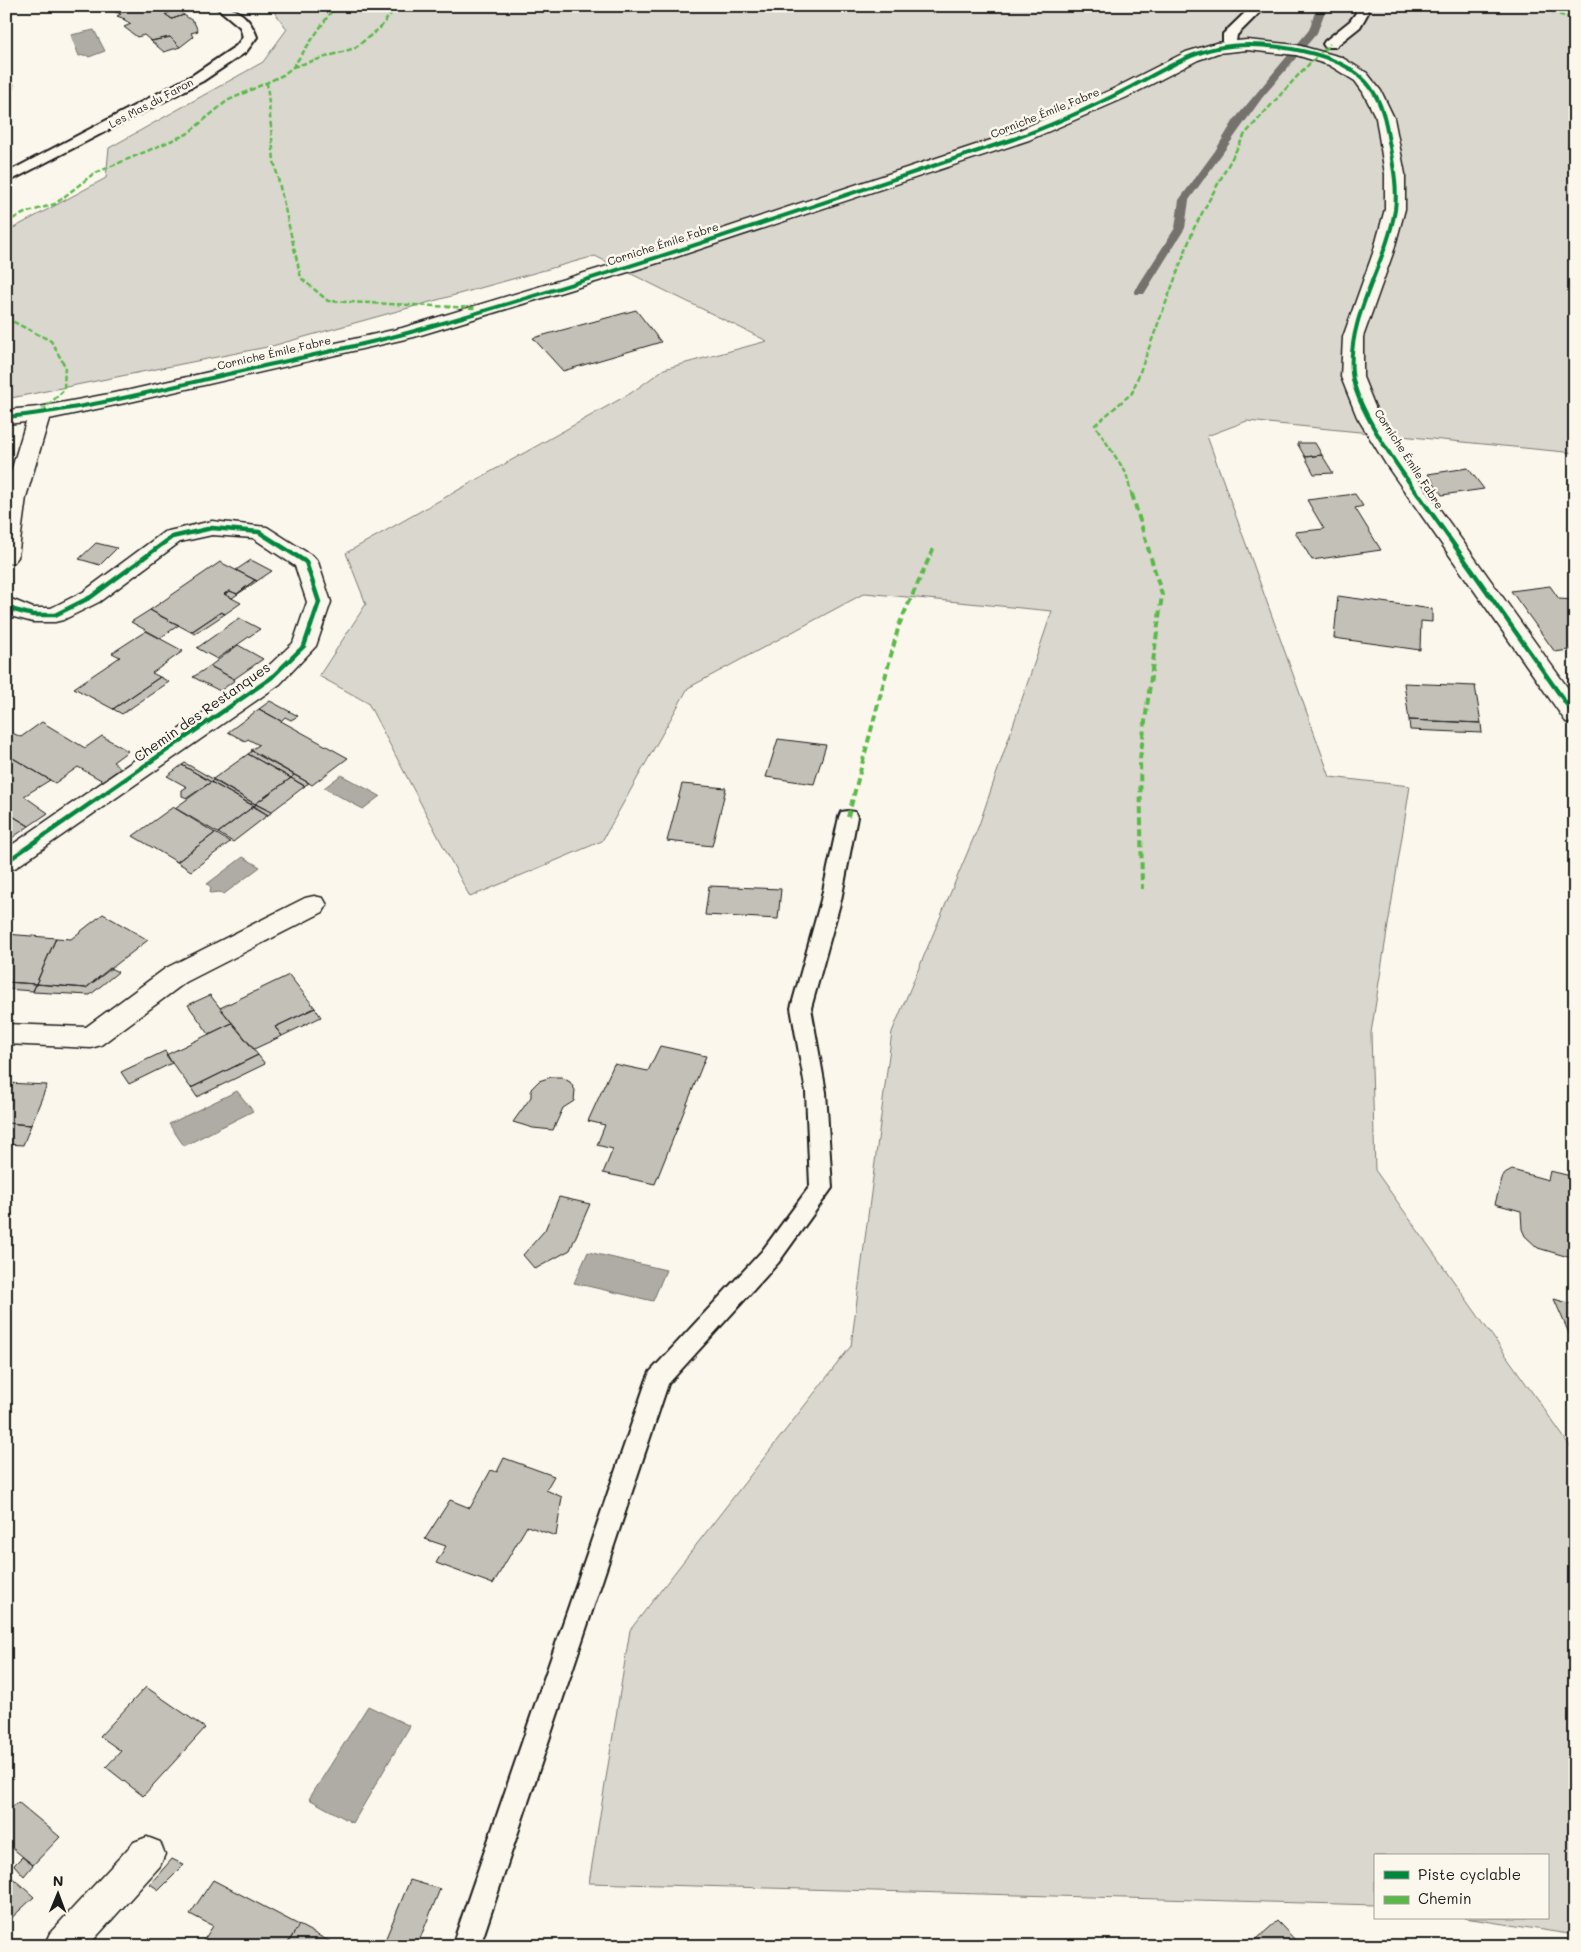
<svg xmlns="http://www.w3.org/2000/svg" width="1581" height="1952" font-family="Mali,sans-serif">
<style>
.green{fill:#dad7ce;stroke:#7b7a75}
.water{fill:#afaca5;stroke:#74726e}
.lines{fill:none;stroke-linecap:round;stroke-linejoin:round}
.stream{fill:#74726e;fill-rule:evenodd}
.building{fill:#c3c0b8;stroke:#1c1c1c}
.service-casing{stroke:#1c1c1c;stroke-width:4}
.minor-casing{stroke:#1c1c1c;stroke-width:3}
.service{fill:#fbf7ec;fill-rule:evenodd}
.minor{fill:#fbf7ec;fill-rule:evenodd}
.quiet-far1{stroke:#58b947;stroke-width:2.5;stroke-dasharray:5.5 2.5;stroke-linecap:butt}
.quiet{stroke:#58b947;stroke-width:4;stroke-dasharray:7 4;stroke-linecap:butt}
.cycleway-far1-casing{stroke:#fbf7ec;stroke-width:6}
.cycleway-casing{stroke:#fbf7ec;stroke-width:8}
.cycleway-far1{stroke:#00873e;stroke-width:4}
.cycleway{stroke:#00873e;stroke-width:4.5}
.labels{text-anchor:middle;stroke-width:5;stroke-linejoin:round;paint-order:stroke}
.far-street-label{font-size:11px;fill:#1c1c1c;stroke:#fbf7ec}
.street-label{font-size:14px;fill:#1c1c1c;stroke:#fbf7ec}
</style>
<rect width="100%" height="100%" fill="#fbf7ec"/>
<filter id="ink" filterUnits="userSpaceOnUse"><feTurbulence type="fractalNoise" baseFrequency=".02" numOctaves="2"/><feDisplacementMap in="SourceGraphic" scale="10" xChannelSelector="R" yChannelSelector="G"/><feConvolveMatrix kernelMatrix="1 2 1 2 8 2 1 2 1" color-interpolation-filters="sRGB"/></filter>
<g filter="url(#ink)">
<path class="green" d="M270,6H1575V453L1247,421L1207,436L1330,777L1410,786L1371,1033L1375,1170L1575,1453V1935L1465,1918H1547V1856H1375V1905L589,1883L630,1630L851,1346L892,1032L979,825L1052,611L865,593L688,688L602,841L470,897L368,703L319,676L366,604L346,553L631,393L664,369L767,341L595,256L272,346L6,399V232L106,178L109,148L263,62L287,29Z"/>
<path class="water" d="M94,30L105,51L89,57L86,55L79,56L71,35Z
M341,775L380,796L363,809L324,788Z
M243,857L260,867L224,894L219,892L210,893L211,887L207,884Z
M237,1091L253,1111L184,1146L169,1124Z
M588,1252L666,1270L653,1301L574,1283Z
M368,1706L410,1726L353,1823L309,1799Z"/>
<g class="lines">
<path class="stream" d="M1317,6H1327L1317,33L1262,98L1189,200L1185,228L1144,294H1136L1134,292L1175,228L1179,200L1215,151L1234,120L1309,30Z"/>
</g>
<path class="building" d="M117,6H173L178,10L165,14L172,19L184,15L194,22L198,31L191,33L193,37L180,47L170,37L151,41L144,35L137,37L124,27L131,24L123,19H125L117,16L121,14L110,10Z
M178,10L184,15L172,19L165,14Z
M170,37L180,47L164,52L151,41Z
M6,84H14L11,99H6Z
M636,310L661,342L563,371L533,338Z
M1297,443H1315L1322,455L1305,457Z
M1322,455L1333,473L1314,474L1305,457Z
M1468,468L1484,489L1442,495L1428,474Z
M1355,494L1363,506L1355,508L1381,550L1312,560L1295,532L1324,529L1307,500Z
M96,543L117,548L100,565L79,559Z
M251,560L272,571L257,581L236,570Z
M220,562L255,580L237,594L230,591L224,594L241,603L225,614L221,612L191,632L150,610Z
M255,580L257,581L232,598L224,594L230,591L237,594Z
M1550,586L1559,599L1575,600V649L1555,652L1511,591Z
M1338,596L1432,609V622L1421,621L1420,650L1334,638Z
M150,610L162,617L179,625L160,638L131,622Z
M221,612L225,614L195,634L191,632Z
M239,618L260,629L217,659L197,648Z
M146,631L183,651L152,673L160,677L113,709L74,688L120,657L112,653Z
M238,645L263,659L234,679L210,666Z
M210,666L234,679L235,680L220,691L193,677Z
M160,677L169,682L122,714L113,709Z
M1404,683L1475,686L1481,723L1409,720Z
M270,701L298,716L291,720L285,717L281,721L259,709Z
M259,709L281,721L348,758L312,785L309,783L251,750L259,745L248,739L245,741L228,732Z
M1409,720L1481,723L1482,733L1410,730Z
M42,722L85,748L102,736L128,751L113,762L121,768L103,781L78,767L55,783L6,754V730L21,737Z
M778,739L826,745L814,784L766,777Z
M252,751L258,755L294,775L291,778L248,754Z
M6,754L50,780L24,796L48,813L29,826L6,812Z
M248,754L291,778L255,804L213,779Z
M185,763L213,779V780L211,782L182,765Z
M182,765L211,782L187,798L182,796V790L187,787L167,776Z
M294,775L309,783L304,786L291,778Z
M291,778L305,786L271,812L255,804Z
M213,780L255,804H256L254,806L246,802L211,782Z
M211,782L254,806L218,833L175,808Z
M682,784L726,788L712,846L667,841Z
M256,804L271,812V813L268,815L254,807Z
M254,806L268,815L233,842L218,833Z
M173,807L215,833L177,862L133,836Z
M6,812L29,826L9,840L6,838Z
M215,833L230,842L191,871L177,862Z
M709,886L781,889L778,919L705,915Z
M103,914L148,940L86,988L36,984L56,938L71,939Z
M6,934L56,938L36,984L6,982Z
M110,968L118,972L90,995L33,992L36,984L86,988Z
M289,975L315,1008L275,1027L282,1036L254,1049L220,1008Z
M6,982L36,984L33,991L6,989Z
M210,995L232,1023L209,1034L188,1005Z
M315,1008L321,1017L282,1036L275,1027Z
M232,1023L258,1055L191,1088L166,1055Z
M660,1046L706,1056L655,1184L603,1173L613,1149L597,1145L605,1125L588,1121L614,1064L648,1071Z
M165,1051L172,1063L129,1084L121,1072Z
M258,1055L265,1064L197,1097L191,1088Z
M551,1077H561L570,1082L575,1090L574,1101L563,1108L553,1130L533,1128L513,1122L531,1097V1089L539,1081Z
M6,1083L47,1085L31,1125L6,1123Z
M6,1123L31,1125L23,1145L6,1144Z
M1512,1170L1548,1180L1550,1171L1575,1177V1259L1538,1248L1525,1236L1522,1229L1521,1211L1495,1204L1503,1175Z
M559,1197L590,1204L570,1250L535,1269L523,1255L545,1230Z
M1554,1299L1575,1305V1347Z
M504,1458L554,1476L546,1490L562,1497L556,1536L527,1526L493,1584L436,1563L446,1546L425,1539L450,1500L470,1508L491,1470L497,1472Z
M146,1687L205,1728L143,1796L106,1767L121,1751L100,1736Z
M18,1802L60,1837L33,1865L6,1843V1813Z
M22,1857L33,1865L24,1876L14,1865Z
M172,1859L184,1865L159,1890L150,1884Z
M6,1872L34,1897L6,1923Z
M213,1880L299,1925L286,1946H200L213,1926L190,1914Z
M410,1880L440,1889L417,1946L383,1945Z
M1277,1921L1301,1946H1249Z
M299,1925L338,1946H286Z"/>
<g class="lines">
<defs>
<path id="service" d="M215,6C236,6 250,17 257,37L246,52L203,81L6,183V173L193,75L236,46L243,37L240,27Z
M1252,6H1266L1237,35L1235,48H1225L1223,45V34Z
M1353,6H1366L1368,13L1360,27L1335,47H1325L1323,44L1325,41L1350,21L1356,13Z
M848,811L855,812L857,817L841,900L811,1008L826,1092L832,1188L778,1263L668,1384L480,1946H452L647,1379L650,1372L762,1251L810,1186L806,1092L791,1008L821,900L839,817L841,812Z"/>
<path id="minor" d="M1247,40L1297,45L1341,57L1367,73L1381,91L1394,118L1405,174V209L1393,253L1363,337V377L1379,417L1408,465L1575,698V724L1566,722L1387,466L1357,417L1341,377L1343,337L1373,253L1385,209V174L1376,118L1363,92L1355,81L1329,65L1296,55L1247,50L1218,53L1198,60L1127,97L1029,140L658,263L414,337L130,402L49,419L26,497L18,557L14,562L6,564V488L26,422L6,424V410L39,407L130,390L402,328L644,255L1015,132L1113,89L1186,52L1216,43Z
M212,521L267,527L314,557L318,562L331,602L316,646L280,684L15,868L6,871V849L262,672L293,643L307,602L295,566L253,538L212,535L180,542L99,602L63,620L55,622H33L6,615V597L33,608H51L83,592L164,532Z
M314,896L323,898L327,905L323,912L186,982L101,1045L91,1048L6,1044V1024L86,1027L166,968L305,898Z
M147,1837L160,1842L165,1854L160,1866L88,1946H44L50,1933L134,1842Z"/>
</defs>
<use href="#service" class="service-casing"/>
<use href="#minor" class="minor-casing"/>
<use href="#service" class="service"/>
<use href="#minor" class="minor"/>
<path class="quiet-far1" d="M1536,6L1575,20
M293,67L355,48L380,28L395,8L400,6
M267,82L274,161L301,278L328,301L476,308
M6,222L25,213L55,204L93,174L187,134L227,101L283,75L293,67L335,6
M6,318L51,341L65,366L64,390L41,412
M1132,496L1126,473L1095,425L1132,393L1194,228L1245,134L1302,71L1330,44"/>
<path class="quiet" d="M1132,494L1162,595L1140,759L1142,889
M848,817L899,625L934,547"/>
<defs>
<path id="cycleway-far1" d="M6,417C90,409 173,386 255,368C307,356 360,346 411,332C613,275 812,206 1011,140C1051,126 1094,106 1131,87C1158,73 1187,54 1217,48C1257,40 1329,49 1361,77C1377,91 1385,115 1388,136C1392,160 1398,185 1395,210C1386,265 1347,316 1352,373C1355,407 1398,467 1419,496"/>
<path id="cycleway" d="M1418,494L1575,716
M6,604L14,610L33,615H55L91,597L172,537L212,528L259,532L306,562L319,602L304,646L271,678L6,862"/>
</defs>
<use href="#cycleway-far1" class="cycleway-far1-casing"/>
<use href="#cycleway" class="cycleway-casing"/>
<use href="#cycleway-far1" class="cycleway-far1"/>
<use href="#cycleway" class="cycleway"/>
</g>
</g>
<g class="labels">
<g class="far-street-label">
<text transform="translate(151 103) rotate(-28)" y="4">Les Mas du Faron</text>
<text transform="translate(1045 113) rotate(-22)" y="4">Corniche Émile Fabre</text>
<text transform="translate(663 244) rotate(-18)" y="4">Corniche Émile Fabre</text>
<text transform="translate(274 353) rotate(-13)" y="4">Corniche Émile Fabre</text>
<text transform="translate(1409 459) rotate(57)" y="4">Corniche Émile Fabre</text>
</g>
<g class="street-label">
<text transform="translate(202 712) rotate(-35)" y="5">Chemin des Restanques</text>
</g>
</g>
<rect width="1581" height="1952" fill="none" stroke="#fbf7ec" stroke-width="25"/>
<rect x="12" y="12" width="1556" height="1927" fill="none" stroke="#1c1c1c" stroke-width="2" filter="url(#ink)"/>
<rect x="1374" y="1854" width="175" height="65" fill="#fbf7ec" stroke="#a29f99"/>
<rect x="1384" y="1871" width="25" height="8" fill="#00873e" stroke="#a29f99"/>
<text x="1418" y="1880" font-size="15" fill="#1c1c1c">Piste cyclable</text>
<rect x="1384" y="1896" width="25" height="8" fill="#58b947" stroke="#a29f99"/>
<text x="1418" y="1904" font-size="15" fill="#1c1c1c">Chemin</text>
<g transform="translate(58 1894) rotate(1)" stroke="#fbf7ec" stroke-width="4" paint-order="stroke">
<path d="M0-4L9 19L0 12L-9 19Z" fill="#1c1c1c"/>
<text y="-8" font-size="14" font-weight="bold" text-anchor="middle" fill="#1c1c1c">N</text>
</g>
</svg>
